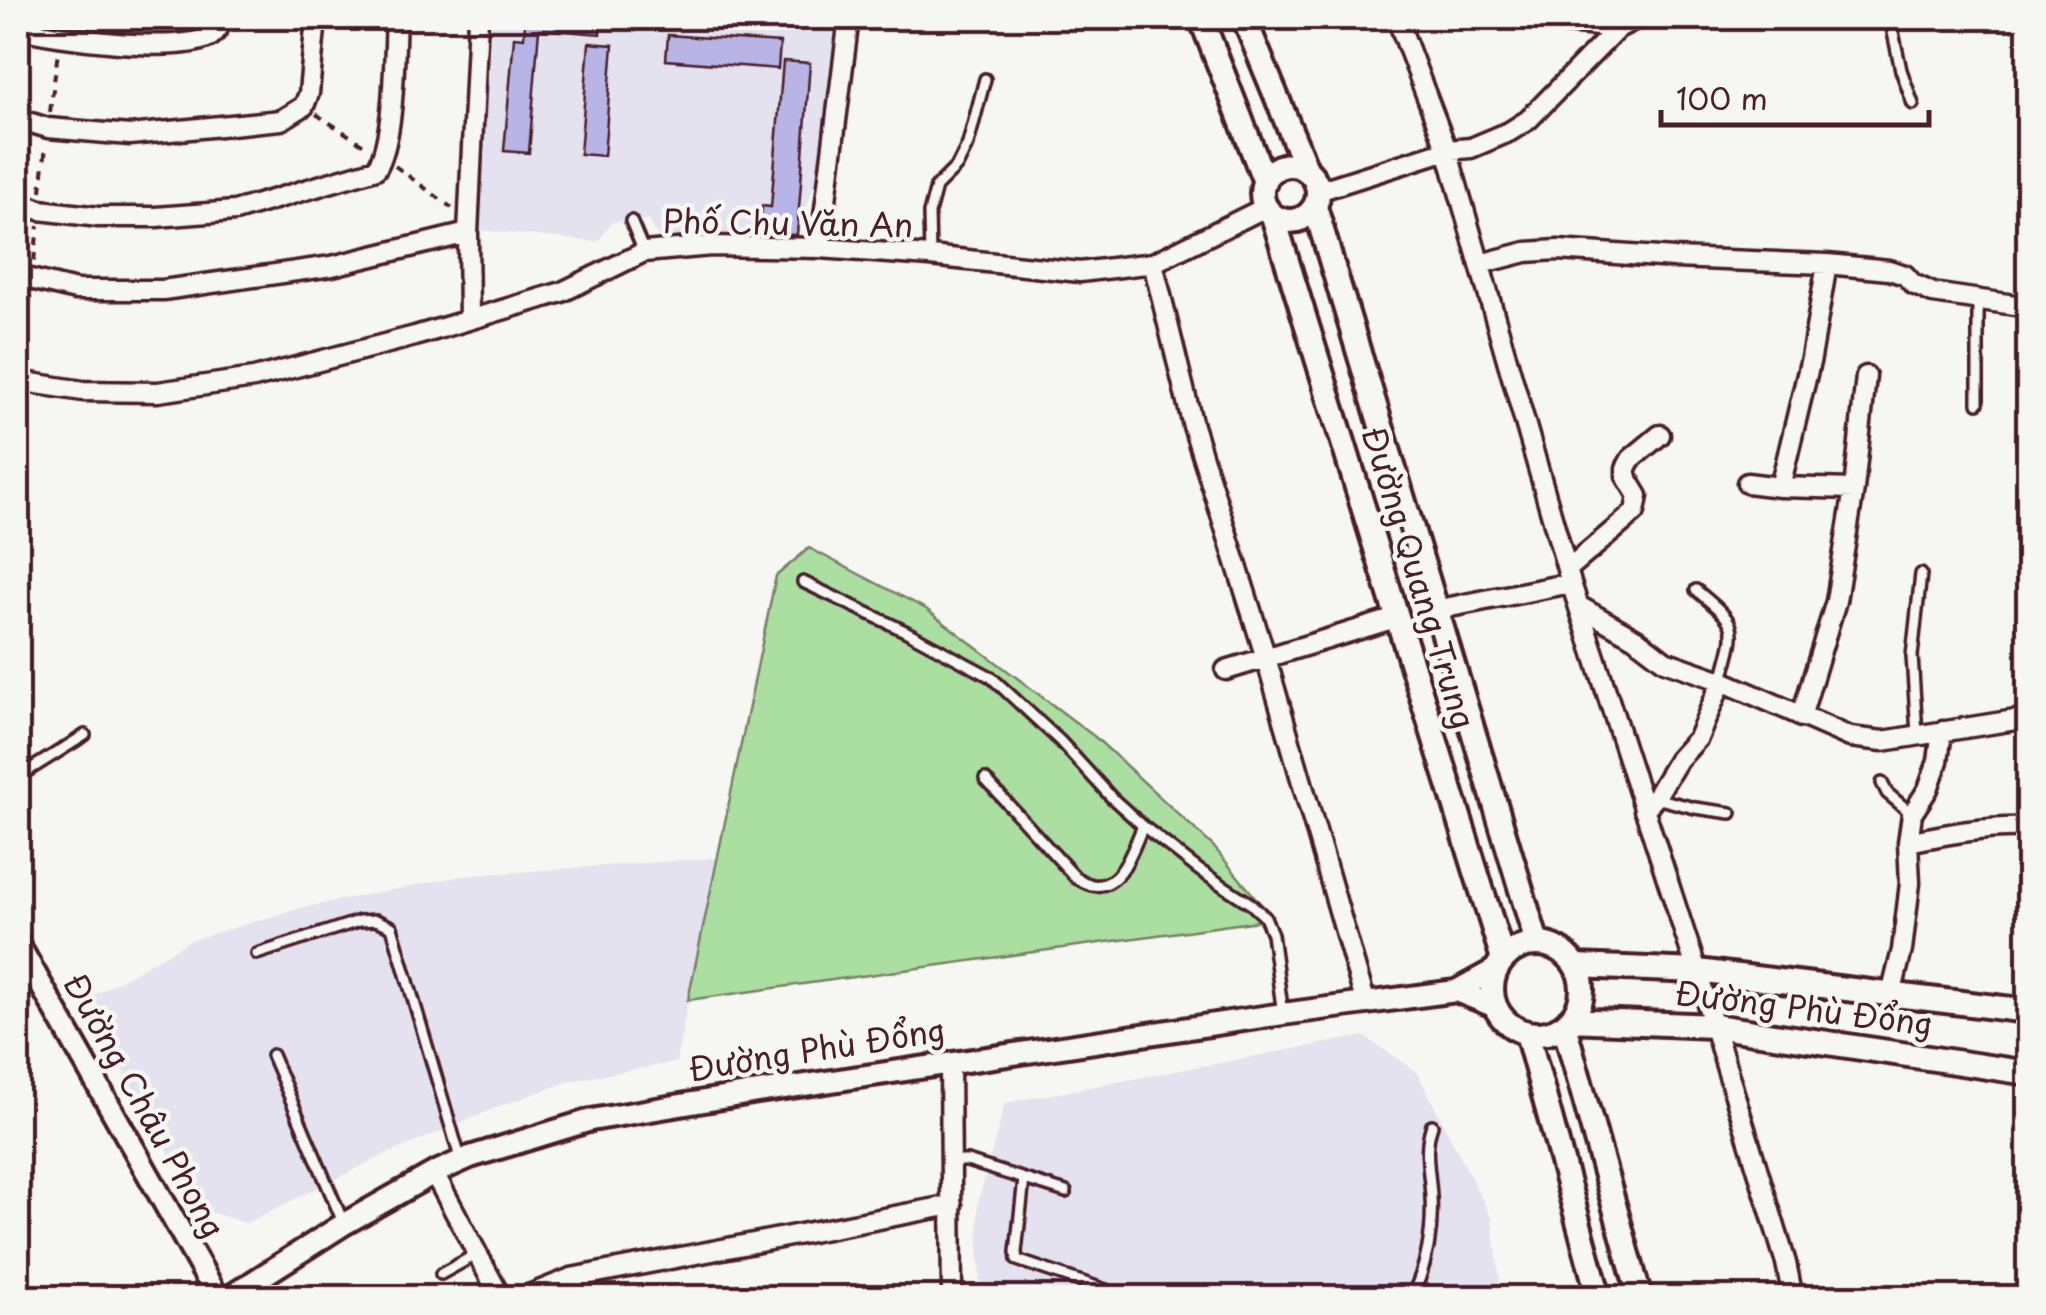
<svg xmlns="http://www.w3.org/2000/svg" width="2046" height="1315" font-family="'Playpen Sans',sans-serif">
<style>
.built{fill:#e3e2ee}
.green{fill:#aadfa1;stroke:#7a7f66;stroke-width:2.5}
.building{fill:#b8b5e6;stroke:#4a1f2b;stroke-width:2.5}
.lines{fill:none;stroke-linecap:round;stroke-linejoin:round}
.service-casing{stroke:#4a1f2b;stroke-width:16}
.minor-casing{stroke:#4a1f2b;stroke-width:25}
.tertiary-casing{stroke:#4a1f2b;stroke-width:28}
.secondary-casing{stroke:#4a1f2b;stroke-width:30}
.path{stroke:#4a1f2b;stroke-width:4;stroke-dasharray:8 8;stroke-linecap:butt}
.service{stroke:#f6f6f2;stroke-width:9}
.minor{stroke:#f6f6f2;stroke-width:18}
.tertiary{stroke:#f6f6f2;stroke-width:20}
.secondary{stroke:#f6f6f2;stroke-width:22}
.labels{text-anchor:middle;stroke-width:9;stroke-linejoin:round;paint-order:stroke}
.street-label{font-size:32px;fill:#4a1f2b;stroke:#f6f6f2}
</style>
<rect width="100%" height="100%" fill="#f6f6f2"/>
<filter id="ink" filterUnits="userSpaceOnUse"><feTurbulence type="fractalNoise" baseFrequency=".01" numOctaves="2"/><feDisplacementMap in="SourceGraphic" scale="20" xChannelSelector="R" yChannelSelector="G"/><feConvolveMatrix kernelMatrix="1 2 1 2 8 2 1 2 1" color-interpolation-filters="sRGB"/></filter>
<g filter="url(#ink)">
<path class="built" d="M18,18H210L199,28L170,35L46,27Z
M492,18H836L822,163L795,241L662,243L648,220L612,222L598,242L477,230Z
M716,858L676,1062L570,1081L505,1104L380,1157L246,1223L200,1209L84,1001L189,941L301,908L462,876Z
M1364,1036L1417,1072L1492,1219L1502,1297H980L978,1203L1005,1103Z"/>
<path class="green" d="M654,18H828V25Z
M809,548L926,609L1095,737L1213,846L1273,919L688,1000L776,576Z"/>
<path class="building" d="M525,18H601L600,34L539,29L529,153L504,151L514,37L524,38Z
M668,35L780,43L778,69L666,60Z
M589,43L613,45L604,156L580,154Z
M783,61L810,63L797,235L760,234L762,206L771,207Z"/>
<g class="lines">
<defs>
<path id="service" d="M1890,18L1901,70L1913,104
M631,221L644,252
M930,256L929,213L936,187L957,166L968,144L985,79
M1978,301V403
M803,582L907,632L991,677L1060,741L1112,798L1143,826L1199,870L1251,904L1265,917L1272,934L1283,1014
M1696,590C1742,628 1736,625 1722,680
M1917,734L1912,656L1921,574
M18,777L85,735
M985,779L1076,878C1081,880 1086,884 1092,885C1122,890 1133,847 1143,826
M1882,783L1887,793L1912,814
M1655,798L1695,808L1731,813
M257,954L359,921L376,920L392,927L461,1161
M272,1055L343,1222
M952,1161H967L1066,1192
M1024,1179L1016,1252L1017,1260L1106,1290L1110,1298
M441,1274L477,1254
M1411,1298C1427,1266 1433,1232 1431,1197C1430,1172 1423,1150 1432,1125"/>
<path id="minor" d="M1397,18L1447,150L1571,583L1697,971L1786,1263L1793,1298
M1515,18L1618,28
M18,28C53,38 180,55 211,36C217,32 221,24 224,18
M18,119L48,128L130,135L281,120L304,106L309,93L316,18
M1318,191L1447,150L1471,148L1509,132L1528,120L1618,28L1638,18
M18,202L40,210L99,217H156L235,211L376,169C395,141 394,55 396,18
M820,248L849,18
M1153,263L1193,426L1266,658L1366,1004
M1480,264L1526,252L1558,250L1674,258L1827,264L1889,270L1905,275L1913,284L1933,293L2028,307
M18,276L76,290H163L332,266L468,233
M469,318L468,233L478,18
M18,381L83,391L158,392L254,378L415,336L562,292L644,252L711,246L820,248L930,256L1080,272L1153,263L1266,207
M2027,440L2028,442
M1747,483L1780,487L1854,489
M1780,487L1811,358L1827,264
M1568,569L1635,512L1638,496L1626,476V468L1631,459L1660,435
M1579,606L1635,638L1665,661L1722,681L1850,737L1883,741L2028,718
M1435,610L1571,583
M1226,670L1396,618
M1801,717L1836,601L1854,489L1866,376
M1644,810L1655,798L1678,760L1698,738L1722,681
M1908,842C1947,834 1988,826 2028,828
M1891,995L1902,950L1910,883L1908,842L1912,814L1928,789L1938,761L1942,731
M950,1063L952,1298
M434,1173L501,1298
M521,1298L571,1278L952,1205"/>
<path id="tertiary" d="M18,944L218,1298
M1456,991L1496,1007
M228,1298L344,1224L434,1173L470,1157L591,1120L758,1092L1283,1014L1456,991L1496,969"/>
<path id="secondary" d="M1201,18L1265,182
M1244,18L1307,171
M1262 193a28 28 0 1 1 56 0a28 28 0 1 1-56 0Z
M1315,207L1537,943
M1273,216L1503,959
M1492 989a45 45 0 1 1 90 0a45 45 0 1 1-90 0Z
M1576,966L1697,971L2028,1011
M1569,1020L1714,1026L2028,1073
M1564,1025L1640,1298
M1527,1033L1599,1298"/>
</defs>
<use href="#service" class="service-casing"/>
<use href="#minor" class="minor-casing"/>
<use href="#tertiary" class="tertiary-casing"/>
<use href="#secondary" class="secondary-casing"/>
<path class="path" d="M50,112L58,52
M316,114L367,147
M395,166L452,208
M41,191L46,146
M34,261L38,226
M24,365L30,295"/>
<use href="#service" class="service"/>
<use href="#minor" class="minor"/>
<use href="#tertiary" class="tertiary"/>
<use href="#secondary" class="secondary"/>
</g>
</g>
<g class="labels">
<g class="street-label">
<text transform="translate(788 224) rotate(1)" y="11">Phố Chu Văn An</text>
<text transform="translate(1418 578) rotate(73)" y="11">Đường Quang Trung</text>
<text transform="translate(1804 1009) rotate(7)" y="11">Đường Phù Đổng</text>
<text transform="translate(817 1050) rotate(-9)" y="11">Đường Phù Đổng</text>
<text transform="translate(144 1106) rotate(61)" y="11">Đường Châu Phong</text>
</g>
</g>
<rect width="2046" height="1315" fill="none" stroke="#f6f6f2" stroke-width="60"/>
<rect x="30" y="30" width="1986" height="1255" fill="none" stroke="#4a1f2b" stroke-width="4" filter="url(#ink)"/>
<path d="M1661 110v15h268v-15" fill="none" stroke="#4a1f2b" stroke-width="5"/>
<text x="1676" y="110" font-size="30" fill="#4a1f2b" stroke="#f6f6f2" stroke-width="8" paint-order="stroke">100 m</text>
</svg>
